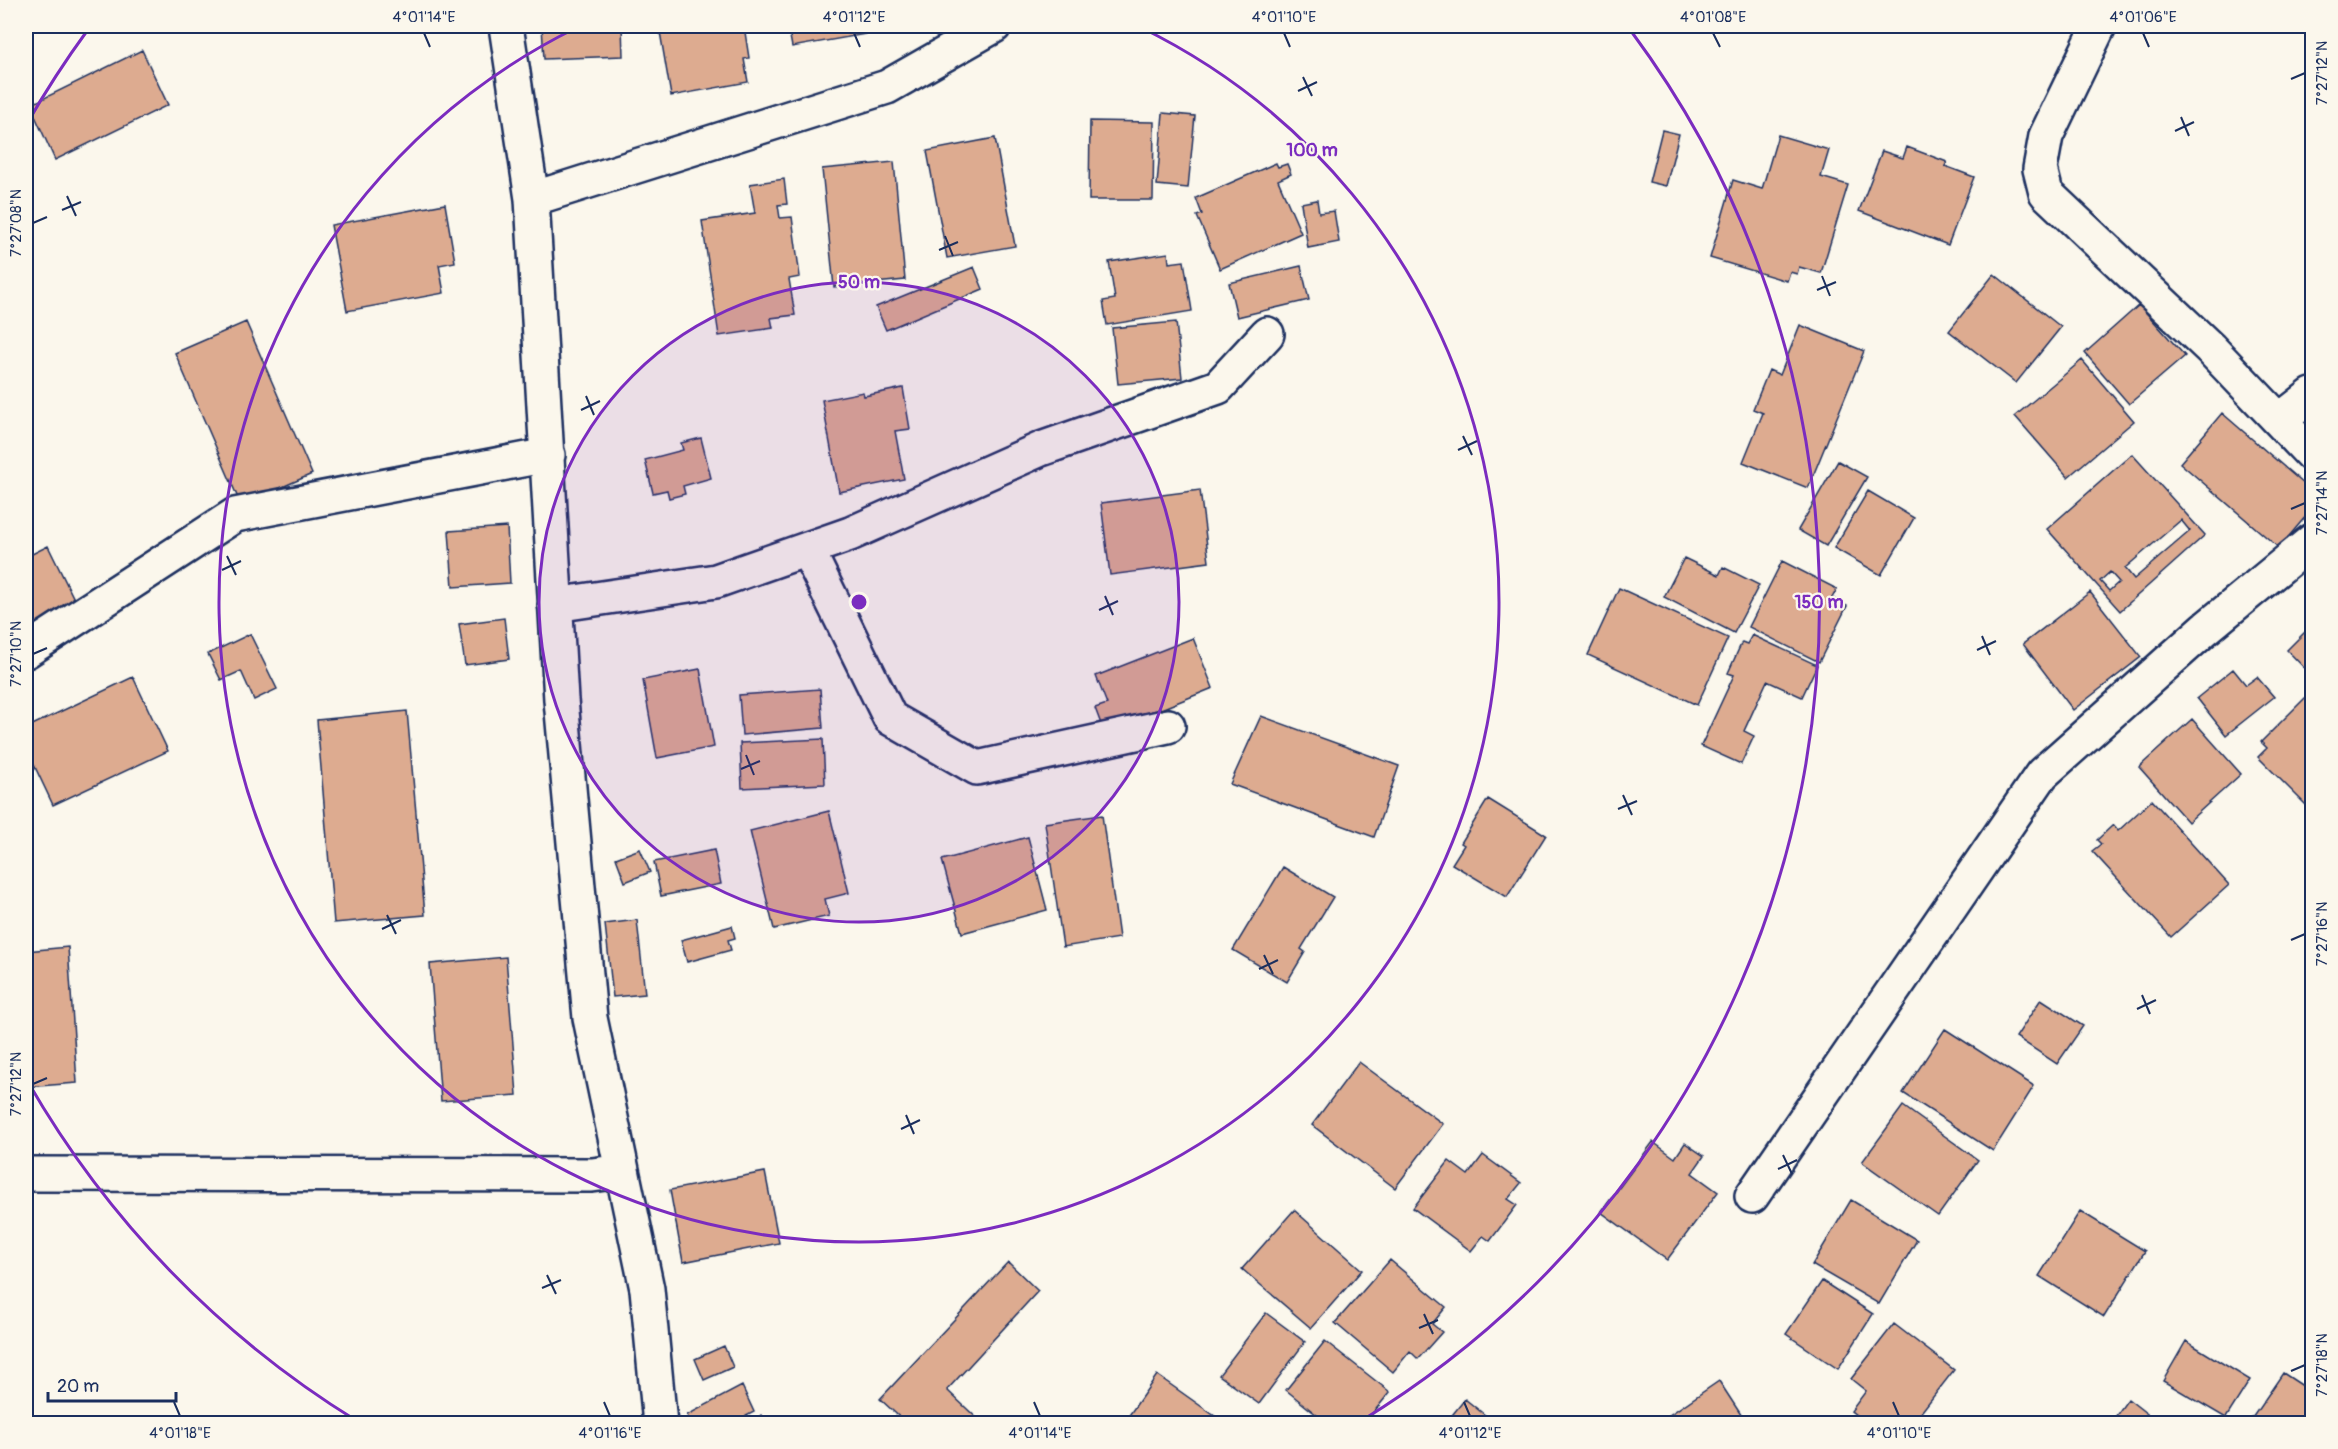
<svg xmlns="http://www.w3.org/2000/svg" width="2338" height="1449" font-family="Pangolin,sans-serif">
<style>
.building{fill:#ddab90;stroke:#1b2f5e;stroke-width:1.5;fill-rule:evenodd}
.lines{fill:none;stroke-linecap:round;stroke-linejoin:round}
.minor-casing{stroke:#1b2f5e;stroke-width:38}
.minor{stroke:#fbf7ec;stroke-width:33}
.ticks{fill:none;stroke:#1b2f5e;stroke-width:2}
.ring{fill:none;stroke:#7b2cbf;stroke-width:3}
.centre{fill:#7b2cbf;stroke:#fbf7ec;stroke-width:3}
.ring-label{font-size:18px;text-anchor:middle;font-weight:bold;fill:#7b2cbf;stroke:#fbf7ec;stroke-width:4.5;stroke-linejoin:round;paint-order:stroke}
.neatline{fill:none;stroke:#1b2f5e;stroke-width:2}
.ticks-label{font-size:15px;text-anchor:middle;fill:#1b2f5e}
</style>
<rect width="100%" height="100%" fill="#fbf7ec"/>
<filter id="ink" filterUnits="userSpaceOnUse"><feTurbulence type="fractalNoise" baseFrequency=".0167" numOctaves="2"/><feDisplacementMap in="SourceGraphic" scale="12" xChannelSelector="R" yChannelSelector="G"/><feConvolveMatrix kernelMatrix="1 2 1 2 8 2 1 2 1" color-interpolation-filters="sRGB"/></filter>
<g filter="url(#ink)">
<path class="building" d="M542,26H622L623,56L544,59Z
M659,26H744L749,58L744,59L748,82L671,96Z
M788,26H864L866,34L792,47Z
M142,50L168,105L55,160L30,105Z
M1163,113L1195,116L1188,188L1157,185Z
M1090,121L1154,122L1153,200H1089Z
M1662,130L1679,134L1666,186L1649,182Z
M1778,135L1829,150L1821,177L1848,185L1821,273L1799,267L1797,274L1790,272L1787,281L1710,258L1733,180L1762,189Z
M995,138L1015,246L947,258L927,151Z
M1907,147L1947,162L1945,166L1974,177L1948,245L1859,211L1882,151L1903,158Z
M894,162L905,280L834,287L822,169Z
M1276,163L1278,167L1287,164L1291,174L1278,180L1301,233L1220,269L1197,216L1202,214L1196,198Z
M784,179L787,204L778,205L780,218L792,217L800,277L789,279L795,315L771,318L773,328L719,336L702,221L755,213L750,184Z
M1317,200L1319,213L1334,211L1339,242L1308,248L1301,203Z
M445,204L455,262L439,265L444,293L347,311L331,225Z
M1168,253L1169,263L1184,261L1192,311L1107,325L1103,301L1115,299L1109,262Z
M1301,266L1309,300L1237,317L1229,283Z
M974,267L983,289L886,330L876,307Z
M1994,274L2061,327L2016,383L1949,331Z
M2139,305L2185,356L2129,404L2085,353Z
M246,322L312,474L241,505L175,353Z
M1176,322L1182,378L1118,384L1112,328Z
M1800,325L1864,351L1808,488L1743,462L1763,413L1753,409L1769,370L1780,375Z
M2082,360L2134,421L2068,477L2015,416Z
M903,388L910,429L895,431L904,479L839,492L822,400L863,392L864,396Z
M2222,413L2312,491V509L2279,548L2180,463Z
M701,438L711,478L683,486L685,494L669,498L667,490L653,493L645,460L683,450L681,443Z
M2132,454L2205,535L2120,611L2047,529ZM2181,520L2190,531L2134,579L2125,568ZM2110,572L2119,582L2109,591L2100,581Z
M1838,461L1867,477L1826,546L1798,530Z
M1200,490L1209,562L1110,575L1101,503Z
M1868,491L1914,518L1881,575L1834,548Z
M507,527L510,583L453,587L449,531Z
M48,546L77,605L26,630V557Z
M1684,558L1719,575L1723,567L1759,585L1734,633L1664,597Z
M1782,561L1837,589L1832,598L1847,606L1819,662L1749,627Z
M1619,588L1728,638L1697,705L1588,655Z
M2090,592L2141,657L2073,710L2023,644Z
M504,618L509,659L465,665L459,624Z
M2312,625V676L2287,650Z
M250,634L277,689L254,700L241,671L221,680L208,654Z
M1752,635L1817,665L1802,697L1767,681L1744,731L1754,736L1741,764L1701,746L1734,675L1728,673L1742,642L1747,644Z
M1193,638L1213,688L1104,732L1095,708L1107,704L1096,676Z
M700,669L714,747L657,758L643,680Z
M2233,669L2246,685L2257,677L2274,697L2226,735L2197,698Z
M133,677L168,751L53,805L26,748V728Z
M820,689L823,728L742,735L739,695Z
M2312,691V811L2258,757L2267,748L2261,742Z
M407,711L425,915L334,923L317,720Z
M1261,716L1399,766L1374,837L1230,784Z
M2192,719L2241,774L2188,822L2139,767Z
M823,739L825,784L742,788L740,743Z
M1488,799L1546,835L1507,897L1452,864L1464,845L1461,843Z
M2152,800L2229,885L2171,937L2092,851L2101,844L2097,840L2113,825L2118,831Z
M829,811L849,893L825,899L829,916L774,929L750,831Z
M1102,815L1119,938L1063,947L1045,823Z
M1028,837L1047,910L962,933L942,860Z
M640,849L650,872L625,882L616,858Z
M714,850L721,884L661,896L654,862Z
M1283,867L1333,897L1301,949L1305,952L1287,982L1233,950Z
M637,920L645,994L613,997L605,924Z
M732,926L735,938L728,940L731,950L687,962L681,940Z
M68,947L77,1083L26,1087V951Z
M506,957L517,1095L441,1101L430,964Z
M2041,999L2083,1026L2057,1064L2016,1037Z
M1945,1029L2034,1086L1993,1151L1903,1093Z
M1359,1062L1443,1124L1395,1188L1312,1125Z
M1903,1106L1978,1160L1938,1216L1862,1162Z
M1653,1142L1675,1158L1685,1143L1704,1156L1692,1173L1718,1192L1667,1260L1601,1212Z
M1483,1155L1521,1183L1508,1199L1517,1205L1490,1241L1483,1236L1471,1251L1413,1208L1449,1161L1468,1175Z
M765,1172L779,1243L683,1262L670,1190Z
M1851,1200L1917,1240L1879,1304L1812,1265Z
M1294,1210L1362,1270L1311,1328L1242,1269Z
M2080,1211L2145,1251L2104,1317L2039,1276Z
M1390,1260L1446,1307L1432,1324L1442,1332L1418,1359L1410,1351L1393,1372L1335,1323Z
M1008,1262L1038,1291L947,1390L983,1424H907L880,1399Z
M1822,1281L1873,1314L1838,1369L1786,1334Z
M1266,1313L1305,1342L1259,1404L1219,1375Z
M1894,1324L1954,1370L1912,1424H1867L1851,1411L1866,1391L1851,1379Z
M1325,1341L1390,1392L1364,1424H1328L1286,1390Z
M2186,1341L2250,1380L2226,1418L2163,1381Z
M724,1346L733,1367L704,1380L695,1359Z
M2283,1373L2312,1392V1424H2248Z
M1157,1375L1226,1424H1123Z
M1719,1381L1747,1424H1669L1665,1418Z
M742,1386L754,1412L731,1424H691L687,1415Z
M1465,1399L1496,1424H1445Z
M2128,1399L2160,1424H2110Z
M761,1415L769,1424H751Z"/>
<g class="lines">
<defs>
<path id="minor" d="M506,26L532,199L561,700L590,1018L647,1289L660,1424
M2099,26L2046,136L2040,169L2046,193L2210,348L2312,455
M532,199L887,87L994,26
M2280,420L2312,395
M807,549L890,718L977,768L1168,726
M555,605L716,581L850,534L1041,449L1218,387L1267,334
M26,651L235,515L548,455
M26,1174L592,1175L622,1171
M1752,1196L2042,774L2205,629L2312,541"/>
</defs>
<use href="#minor" class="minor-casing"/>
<use href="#minor" class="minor"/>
</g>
</g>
<path class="ticks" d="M424,33L430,47M854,33L860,47M1284,33L1290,47M1713,33L1720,47M2143,33L2149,47M1303,77L1312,96M2291,79L2305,73M1298,91L1317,82M2181,117L2189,136M2175,131L2194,122M67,196L76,216M62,210L81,202M33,223L47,217M945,236L953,256M939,250L958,242M1822,276L1830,296M1817,290L1836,282M586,396L594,415M581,410L600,401M1463,436L1472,455M1458,450L1477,441M2291,509L2305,503M227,556L236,575M222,570L241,561M1105,596L1113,615M1099,610L1118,601M1982,636L1990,655M1977,650L1996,641M33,654L47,648M746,755L754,775M741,769L760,761M1623,795L1632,815M1618,809L1637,801M387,915L396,934M382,929L401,920M2291,940L2305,934M1264,955L1273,974M1259,969L1278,960M2142,995L2150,1014M2137,1009L2156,1000M33,1084L47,1078M906,1115L914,1134M901,1129L920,1120M1783,1155L1792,1174M1778,1169L1797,1160M547,1275L556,1294M542,1288L561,1280M1424,1314L1433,1334M1419,1328L1438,1320M2291,1371L2305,1365M174,1402L180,1416M604,1402L610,1416M1034,1402L1040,1416M1464,1402L1470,1416M1893,1402L1899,1416"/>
<circle cx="859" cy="602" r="320" fill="#7b2cbf" fill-opacity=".12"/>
<g class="ring">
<circle cx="859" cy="602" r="320"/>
<path d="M1140 27A640 640 0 1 1 578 27"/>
<path d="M357 1421A960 960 0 0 1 28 1082M28 122A960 960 0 0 1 87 31M1631 31A960 960 0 0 1 1361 1421"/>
</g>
<circle cx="859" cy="602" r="9" class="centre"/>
<g class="ring-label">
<text x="1312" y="156">100 m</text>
<text x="859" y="288">50 m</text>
<text x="1819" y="608">150 m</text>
</g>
<rect width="2338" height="1449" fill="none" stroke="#fbf7ec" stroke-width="66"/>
<path d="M48 1392v9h128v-9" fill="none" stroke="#1b2f5e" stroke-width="3"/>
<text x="57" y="1392" font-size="18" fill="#1b2f5e" stroke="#fbf7ec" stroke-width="4.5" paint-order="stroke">20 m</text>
<rect x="33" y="33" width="2272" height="1383" class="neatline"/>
<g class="ticks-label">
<text x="424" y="22">4°01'14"E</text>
<text x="854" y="22">4°01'12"E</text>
<text x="1284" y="22">4°01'10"E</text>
<text x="1713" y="22">4°01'08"E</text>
<text x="2143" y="22">4°01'06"E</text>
<text transform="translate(2322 73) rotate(-90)" y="5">7°27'12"N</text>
<text transform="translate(16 223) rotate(-90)" y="5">7°27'08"N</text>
<text transform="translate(2322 503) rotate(-90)" y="5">7°27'14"N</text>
<text transform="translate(16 654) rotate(-90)" y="5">7°27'10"N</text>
<text transform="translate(2322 934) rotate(-90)" y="5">7°27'16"N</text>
<text transform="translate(16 1084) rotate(-90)" y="5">7°27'12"N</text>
<text transform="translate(2322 1365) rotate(-90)" y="5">7°27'18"N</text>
<text x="180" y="1438">4°01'18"E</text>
<text x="610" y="1438">4°01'16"E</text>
<text x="1040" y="1438">4°01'14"E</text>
<text x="1470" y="1438">4°01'12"E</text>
<text x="1899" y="1438">4°01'10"E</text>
</g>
</svg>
